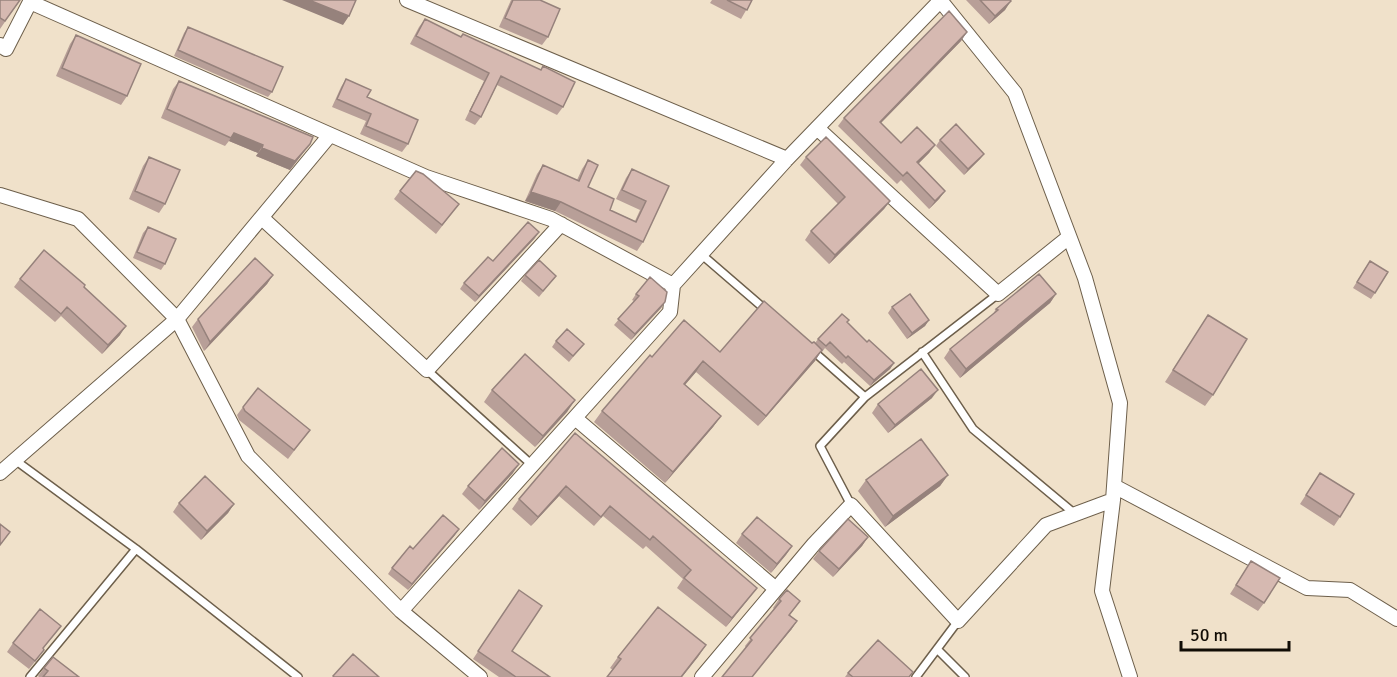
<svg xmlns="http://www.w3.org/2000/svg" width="1397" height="677" font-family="Signika,sans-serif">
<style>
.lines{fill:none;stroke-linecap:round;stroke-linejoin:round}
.service-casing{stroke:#6d5f4b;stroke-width:10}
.minor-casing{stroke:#6d5f4b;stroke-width:16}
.service{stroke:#fff;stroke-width:7}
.minor{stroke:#fff;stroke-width:14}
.wall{fill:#b89f98}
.shaded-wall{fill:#96827c}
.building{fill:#d6b9b1;stroke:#96827c;stroke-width:1.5}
</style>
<rect width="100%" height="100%" fill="#f0e1ca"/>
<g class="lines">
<defs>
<path id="service" d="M701,254L767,311
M812,350L865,397L998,294
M922,352L973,429L1075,514
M427,370L532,465
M15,460L136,549L298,677
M851,505L820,446L865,397
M937,649L965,677
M30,677L136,549
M916,677L958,621"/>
<path id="minor" d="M407,0L787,159
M940,0L1015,93L1085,278L1120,403L1113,500L1102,591L1130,677
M30,2L426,177L551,219L673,285
M0,45L6,49L31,0
M817,128L998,294L1069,237
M0,195L78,219L177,319L248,456L401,611L480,677
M262,218L427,370L561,224
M575,418L776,589
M0,473L177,319L330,135
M1114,486L1307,588L1350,590L1397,619
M401,611L670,312L673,285L787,159L940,1
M702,677L814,544L851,505L958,621L1046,525L1113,500"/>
</defs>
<use href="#service" class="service-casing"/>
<use href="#minor" class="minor-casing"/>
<use href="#service" class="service"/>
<use href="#minor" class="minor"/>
</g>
<path class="wall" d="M0,0H20L0,29Z
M511,0H540L548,37L542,45L499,27Z
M712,0H752L741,19L710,3Z
M966,0H1010L1005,10L989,24Z
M425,19L460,37L463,34L541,70L543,66L563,107L557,115L497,85L481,117L475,125L465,120L484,81L410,44L419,27Z
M188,27L272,92L268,97L174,56L184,33Z
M967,32L961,41L881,123L901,143L935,145L929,153L918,164L945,191L939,199L929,209L901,180L897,184L838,126L844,118Z
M76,35L127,96L121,105L56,76L70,44Z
M346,79L367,97L408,144L402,152L360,134L366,121L332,107L341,87Z
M179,81L310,144L290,170L256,156L258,153L229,141L225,146L161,118L173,89Z
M940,140L984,154L980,159L964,175L936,146Z
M149,157L165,204L159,213L129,199L143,166Z
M806,157L890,201L884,209L829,264L805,240L811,231L838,204L800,165Z
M588,160V187L610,210L635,221L640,210L616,199L626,178L632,169L669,186L643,242L637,251L555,211L525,201L537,174L543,165L577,180L582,169Z
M400,191L453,212L436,234L394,199Z
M148,227L165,264L161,270L133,258L143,233Z
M535,238L475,302L460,289L464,283L493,261Z
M1366,267L1375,293L1371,299L1353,288Z
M273,275L267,284L204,351L192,327L198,319Z
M525,275L556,276L539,297L521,281Z
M20,279L84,287L120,335L102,354L61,316L55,322L14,287Z
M636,294L665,302L661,308L631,340L614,325L634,301L632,300Z
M1056,294L1050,303L960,378L944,358L950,349L993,314L996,309Z
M892,307L929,320L925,326L907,339L888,313Z
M1208,315L1213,395L1205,406L1165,382Z
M847,323L867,342L894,363L890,369L870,386L844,362L842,364L825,348L822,352L821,351L815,361L758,426L696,372L685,385L721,416L713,427L665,483L594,422L602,411L652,357L815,343L818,339Z
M556,341L584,344L569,362L552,347Z
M492,390L575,400L567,412L535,447L484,402Z
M932,398L888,433L872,413L878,404Z
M243,407L310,430L288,459L239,420L237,415Z
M575,433L750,597L726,627L677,588L683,579L646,546L643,549L603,516L594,526L559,496L531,526L512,509L519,499Z
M513,473L479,510L462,494L468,486Z
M1320,473L1340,517L1334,526L1300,504Z
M948,475L940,486L885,527L858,491L866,480Z
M179,503L234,504L228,513L201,540L173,512Z
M742,534L792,546L771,573L736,543Z
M455,535L408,590L388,574L392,568L413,549Z
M868,537L862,546L833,577L813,559L819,551Z
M1251,561L1264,603L1258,611L1230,594Z
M519,590L512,651L550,677H499L473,659Z
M779,599L800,601L790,615L797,621L791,630L746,648L745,646L774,609L773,608Z
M61,626L43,649L38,658L29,669L7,652L13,643Z
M618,657H698L613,670L610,668Z
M44,668L79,677H39L38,676Z
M848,673L910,677H845Z"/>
<path class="shaded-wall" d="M282,0H309L349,16L343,25Z
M1011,1L1005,10L989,24L995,16Z
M967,32L961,41L874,130L880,122Z
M234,133L263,145L258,153L229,141Z
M310,144L290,170L256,156L262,148Z
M935,145L929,153L911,171L917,162Z
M984,154L980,159L964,175L968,169Z
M945,191L939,199L929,209L935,201Z
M531,192L561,202L555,211L525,201Z
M890,201L884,209L829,264L835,255Z
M539,232L535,238L475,302L479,296Z
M273,275L267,284L204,351L210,342Z
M1056,294L1050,303L960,378L966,369Z
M665,302L661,308L631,340L635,334Z
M929,320L925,326L907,339L912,333Z
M126,326L120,335L102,354L108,345Z
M822,350L815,361L758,426L766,416Z
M703,361L696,372L676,395L684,384Z
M894,363L890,369L870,386L874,380Z
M938,390L932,398L888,433L895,425Z
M575,400L567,412L535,447L543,436Z
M721,416L713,427L665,483L673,472Z
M519,464L513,473L479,510L485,501Z
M948,475L940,486L885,527L893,516Z
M566,486L559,496L531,526L538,517Z
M234,504L228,513L201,540L207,531Z
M459,529L455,535L408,590L412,584Z
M868,537L862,546L833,577L839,569Z
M792,546L786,555L771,573L777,564Z
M757,588L750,597L726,627L732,618Z
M797,621L791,630L752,677Z
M706,645L698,657L682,677H681Z"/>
<path class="building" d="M0,0H20L5,21L0,18Z
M309,0H356L349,16Z
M513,0H540L560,9L548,37L505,18Z
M727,0H752L747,10Z
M980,0H1010L1011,1L995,16Z
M949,11L967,32L880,122L901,143L917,127L935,145L917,162L945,191L935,201L907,172L903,176L844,118Z
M425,19L461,37L463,34L541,70L543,66L575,82L563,107L501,76L481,117L470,111L489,73L416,36Z
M188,27L283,67L272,92L178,50Z
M76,35L141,64L127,96L62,68Z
M346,79L371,90L367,97L418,120L408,144L366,126L371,114L337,99Z
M179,81L313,137L310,144L295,161L262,148L263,145L234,133L231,138L167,109Z
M956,124L984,154L968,169L940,140Z
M826,137L890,201L835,255L811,231L845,197L806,157Z
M149,157L180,170L165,204L135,191Z
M588,160L598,165L588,187L614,199L610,210L636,222L646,201L622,190L632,169L669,186L643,242L561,202L531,192L543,165L579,181Z
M416,171L423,174L459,204L442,225L400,191Z
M528,222L539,232L479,296L464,283L488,257L493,261Z
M148,227L176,239L165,264L137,252Z
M44,250L85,285L84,287L126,326L108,345L67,307L61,314L20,279Z
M255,258L273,275L210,342L198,319Z
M539,260L556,276L543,291L525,275Z
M1370,261L1388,272L1375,293L1357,282Z
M1039,274L1056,294L966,369L950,349L998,310L996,309Z
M650,277L667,292L665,302L635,334L618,319L639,296L636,294Z
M910,294L929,320L912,333L892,307Z
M764,301L812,343L814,342L822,350L766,416L703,361L684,384L721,416L673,472L602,411L650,355L652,357L684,320L720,352Z
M842,314L849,320L847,322L867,342L869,340L894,363L874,380L848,356L846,358L830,342L826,346L818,339Z
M1208,315L1247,339L1213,395L1173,370Z
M567,329L584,344L573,356L556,341Z
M525,354L575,400L543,436L492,390Z
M921,369L938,390L895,425L878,404Z
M258,388L310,430L294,450L245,411L243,407Z
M575,433L757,588L732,618L684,578L691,570L653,536L650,540L610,506L601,517L566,486L538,517L519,499Z
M921,439L948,475L893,516L866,480Z
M502,448L519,464L485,501L468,486Z
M1320,473L1354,494L1340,517L1306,495Z
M205,476L234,504L207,531L179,503Z
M443,515L459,529L412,584L392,568L410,546L413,549Z
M757,517L792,546L777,564L742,534Z
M848,519L868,537L839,569L819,551Z
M0,524L10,532L0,545Z
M1251,561L1280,578L1264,603L1236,585Z
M519,590L542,606L512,651L550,677H516L478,651Z
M787,590L800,601L789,615L797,621L752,677H722L752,640L750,638L781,601L779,599Z
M658,607L706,645L681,677H607L621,659L618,657Z
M40,609L61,626L43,648L44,650L35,661L13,643Z
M878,640L913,672L909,677H853L848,673Z
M353,654L379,677H334L333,676Z
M53,657L79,677H43L48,671L44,668Z"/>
<path d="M1181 641v9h108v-9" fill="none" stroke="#110c05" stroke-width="3"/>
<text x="1190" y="641" font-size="18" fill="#110c05" stroke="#f0e1ca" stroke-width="4.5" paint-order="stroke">50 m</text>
</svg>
